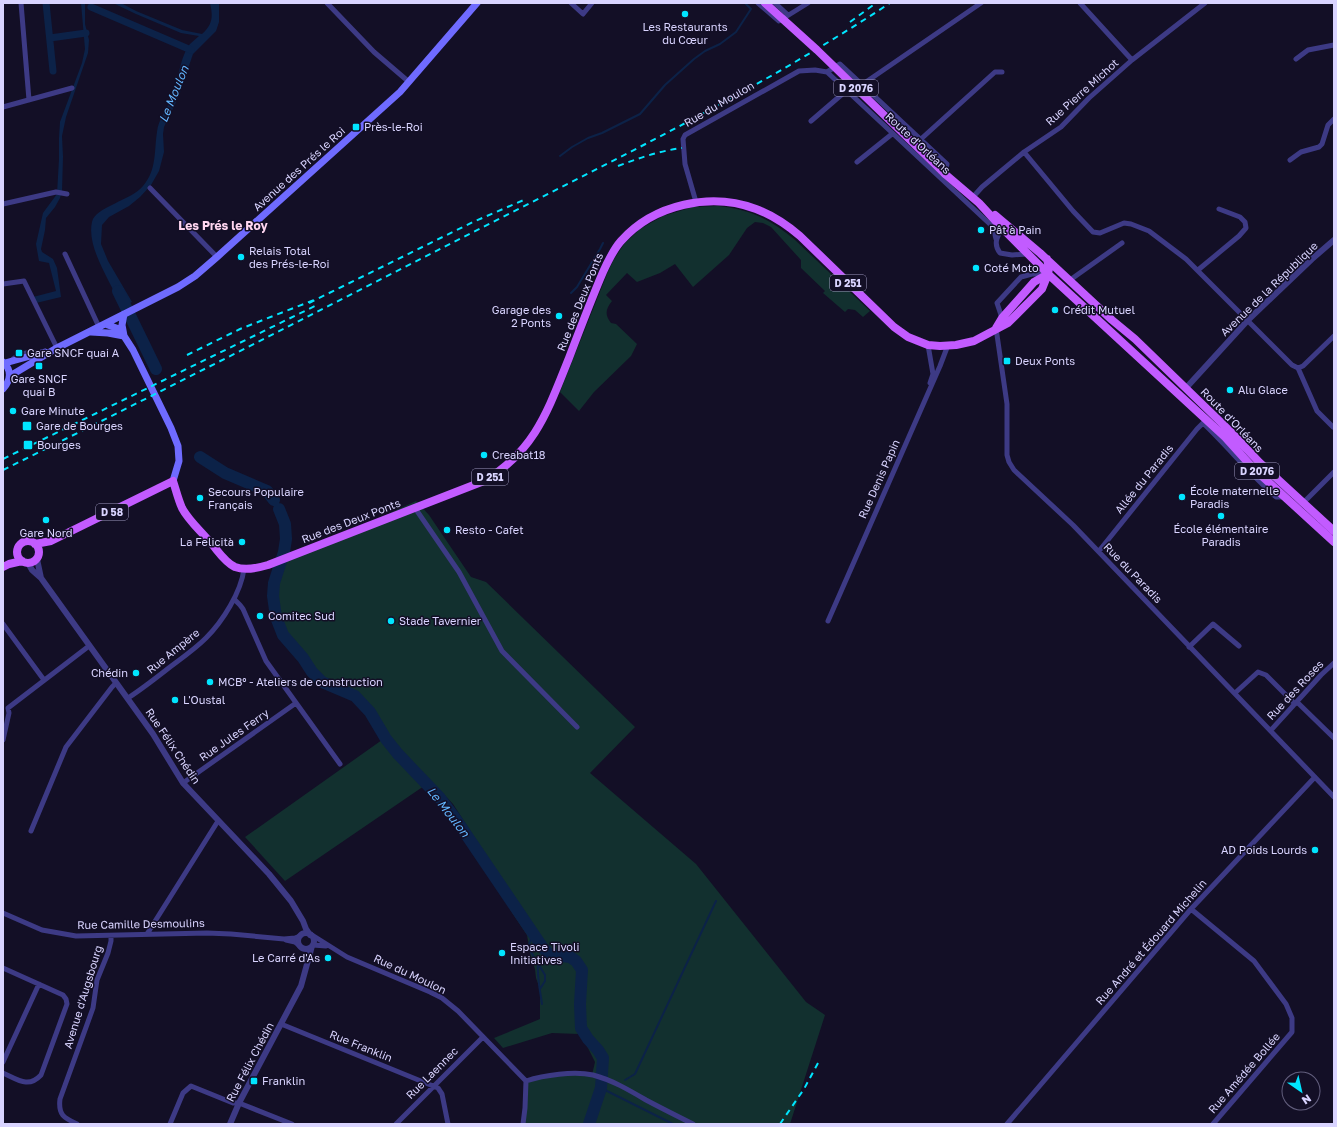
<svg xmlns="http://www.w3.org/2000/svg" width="1337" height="1127" font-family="'Golos Text',sans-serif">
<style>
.green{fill:#12302f}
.water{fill:#0c2248}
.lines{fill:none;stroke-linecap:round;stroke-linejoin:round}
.stream{stroke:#0c2248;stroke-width:2}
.canal{stroke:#0c2248;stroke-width:7}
.river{stroke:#0c2248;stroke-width:12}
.minor{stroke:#3d3a85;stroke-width:5}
.tertiary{stroke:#3d3a85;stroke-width:6}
.secondary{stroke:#6f6bff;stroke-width:7}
.primary{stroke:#c25bff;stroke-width:8}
.rail{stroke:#00e5ff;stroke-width:2;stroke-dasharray:6 5;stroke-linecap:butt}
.primary-bridge{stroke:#c25bff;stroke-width:8}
.poi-dot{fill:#00e5ff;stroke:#130f26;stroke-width:1.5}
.labels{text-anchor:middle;stroke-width:3;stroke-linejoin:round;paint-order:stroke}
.shield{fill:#130f26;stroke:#9e99be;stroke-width:1}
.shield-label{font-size:10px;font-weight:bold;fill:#d9d4ff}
.poi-label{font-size:11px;fill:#d9d4ff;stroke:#130f26;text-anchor:start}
.street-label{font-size:11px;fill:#d9d4ff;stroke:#130f26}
.water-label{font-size:12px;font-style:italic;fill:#62b6ff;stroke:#130f26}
.neighbourhood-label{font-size:12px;font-weight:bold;fill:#ffd6f0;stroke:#130f26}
</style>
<rect width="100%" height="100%" fill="#130f26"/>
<path class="green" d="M718,206C749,209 770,219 794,239L870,311L863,317L855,310L848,309L845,312L823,293L825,291L801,268V260L771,227L763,223L755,222L747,228L729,255L693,287L675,264L660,273L637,282L627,273L606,295L612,301C605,310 605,315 611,323L616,324L637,344L631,356L594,392L579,411L560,392L607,274L613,261L624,244L640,229L663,216L693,207Z
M416,501L429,515L471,577L486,582L635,727L590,773L696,864L806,1002L825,1015L790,1124H523L526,1081L560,1075H592L595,1062L587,1046L579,1034L552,1033L503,1048L494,1038L540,1019V989L536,978L535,969L531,958L527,935L511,911L482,849L453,804L431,781L406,756L390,736L371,706L344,690L322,682L312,672L303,658L283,635L276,617L273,596L274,583L280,564Z
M382,740L395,757L424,786L285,881L245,837Z"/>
<path class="water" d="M81,3H85V24L89,40L88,53L66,117L62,136L63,157L62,191L60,198L55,207L46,218L45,230L41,249L42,252L53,259L57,268L61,297L36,303L33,297L56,291L49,263L39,261L36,244L43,213L57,194L59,159V138L60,122L82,63L85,49Z
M113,3H121L136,11L182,30L202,34C213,24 213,16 210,3H219V22L216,31L193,54L178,98L164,127L163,134L164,152L159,171L151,185L140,197L129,206L109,217L102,225L101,244L108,261L132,302L121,307C112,283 86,248 92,222C95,207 132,200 143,186C157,170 154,151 157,132C158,120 167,109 171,99C178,83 180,56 190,44C193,41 196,39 199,36L181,33L136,14Z"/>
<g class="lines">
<path class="stream" d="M560,156L572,147L588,138L602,133L640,114L665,85L694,59L705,51L720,44L736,32L751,9L745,3
M571,293L577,287L600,249L603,243
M533,934L528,947L545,975V981L540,989
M538,964C537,978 540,990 542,1004
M625,1080L635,1074L716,901
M601,1088L673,1124"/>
<path class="canal" d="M46,3L53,71
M91,7L191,50
M50,38L86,33"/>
<path class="river" d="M118,291L156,369
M200,457L225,473L267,491L274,500
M279,509L285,524L286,539L284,552L274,583L273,596L276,617L283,635L303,658L312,672L322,682L355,696L370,712L386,739L398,754L440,798L455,818L543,948L548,953L553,955L570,957L576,961L582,970L580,1004L581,1028L588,1039L598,1050L603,1058L601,1088L589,1124"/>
<path class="minor" d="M21,3L29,100
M327,3L374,52L409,82
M571,3L583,14L592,3
M758,3L779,21L808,3
M775,3L788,15
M1080,3L1132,60
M1296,59L1308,50L1334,45
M827,72L993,227L996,239
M827,72L840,64L947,164L945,174
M863,84L981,3
M3,107L72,88
M811,121L847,90
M921,139L995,72H1002
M1024,152L1073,211L1093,232L1100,233L1124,223L1131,224L1149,231L1186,259L1292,365L1298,368L1317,411L1333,427
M1290,160L1301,152L1319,147L1322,144L1328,125L1334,119
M857,162L892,134
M150,188L217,257
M973,197L982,187L1024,152L1061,127L1089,98L1132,60L1205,3
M696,202L685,164L683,139L685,135L799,71L815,70L827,72
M3,204L56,192L67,194
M1002,228C997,237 993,244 1000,253L1012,255L1027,254
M65,254L99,327
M1198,270L1239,236L1246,228L1245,222L1240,217L1219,209
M1070,280L1122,243
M3,284L24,281L57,348
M1002,318L997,303L1021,277L1032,274H1045
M996,328L1007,404V455L1009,462L1014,470L1073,525L1334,797
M928,345L933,374L930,383
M13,359C21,353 29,351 39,353
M1298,368L1303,366L1334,336
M1203,423C1228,447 1250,474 1276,497H1285
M1303,503L1334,472
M415,508L459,572L502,651L577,727
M1099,551L1197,429L1206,420
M234,599L240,605L243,609L266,661L340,764
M828,621L940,366L948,345
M3,624L44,680
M1189,647L1213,624L1239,646
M1235,693L1258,672L1266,675L1295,704
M128,698C142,689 156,678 170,667C182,658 195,649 206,638C223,621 241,592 244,569
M1297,702L1334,738
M1271,730L1321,675L1334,663
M3,740L9,713L8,708L89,646
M183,783L296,703
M31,831L66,747L112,687L116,683
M1191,909L1254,961L1286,1004L1292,1018V1032L1213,1124
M3,913L42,930L76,936L207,933L231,934L284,939L295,938L300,936
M147,934L218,821
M312,935L347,957L430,992L442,998L458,1011L526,1081
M286,940L295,942L300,946
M313,945L326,946
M3,968L63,995L66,999L67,1004L41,1075C28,1089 17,1079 3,1073
M281,1024L438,1088L442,1094L448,1124
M3,1062L39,984
M526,1081C544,1075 574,1071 593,1075C612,1080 629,1090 646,1100C661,1108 677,1116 693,1124
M77,1124C64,1118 58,1115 60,1099L93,1008L97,980L108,953L111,941V936
M170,1124L183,1093L191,1086L233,1103H239L292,1124
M396,1124L483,1037
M523,1124L525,1108L526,1081
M1007,1124L1191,909L1315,777"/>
<path class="tertiary" d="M1186,388L1248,320L1312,259L1334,240
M37,559L41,578
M28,563L32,570L41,578L153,734L183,783L269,874L291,901L303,921L306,929L310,935
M298 941a8 8 0 1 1 16 0a8 8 0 1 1-16 0Z
M230,1124L239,1103L301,986L312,946"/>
<path class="secondary" d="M124,314L122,325L124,336L133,350L171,428L178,446L179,461L173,481
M105,324L122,330
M91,332L108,333L124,336
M3,362C12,370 11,380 3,389
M5,363L45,352
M10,376L55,349L178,287L195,276L217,257L400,92L477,3"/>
<path class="primary" d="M945,174L979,203L1002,228L1048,274L1225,437L1253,468L1334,542
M995,215L1040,253L1112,320L1135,339L1231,432L1259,462L1334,531
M996,328L1002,318L1034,282L1048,274
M17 552a11 11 0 1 1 22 0a11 11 0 1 1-22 0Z
M35,544L51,541L173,481C176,490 178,499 182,508C189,521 200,530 209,541C217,549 224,562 235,567C246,571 258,568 268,565L484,481C535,451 548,410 569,358C580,329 591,300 603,272C608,261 613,250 621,241C654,204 711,192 756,209C772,215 787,225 800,236L894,327L908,337L928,345L940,346L956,345L974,341L1008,323L1042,289L1048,274L1049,268L1047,259
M3,567L9,564L22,561"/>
<path class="rail" d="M850,22L876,3
M618,166C639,158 659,151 682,148
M309,303L473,222L526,199
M187,355L240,329L314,300
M3,459L319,304
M3,470C167,389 330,305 493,222C628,153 763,87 890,3
M780,1124L804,1089L818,1063"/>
<path class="primary-bridge" d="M765,3L817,50L945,174"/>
</g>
<g class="poi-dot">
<circle cx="685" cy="14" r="4"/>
<rect x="352" y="123" width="8" height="8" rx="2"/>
<circle cx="981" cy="230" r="4"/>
<circle cx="241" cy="257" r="4"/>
<circle cx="976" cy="268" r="4"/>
<circle cx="1055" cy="310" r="4"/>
<circle cx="559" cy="316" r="4"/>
<rect x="15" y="349" width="8" height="8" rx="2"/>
<rect x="1003" y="357" width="8" height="8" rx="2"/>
<rect x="35" y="362" width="8" height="8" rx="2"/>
<circle cx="1230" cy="390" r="4"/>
<circle cx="13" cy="411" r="4"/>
<rect x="22" y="421" width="10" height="10" rx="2"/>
<rect x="23" y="440" width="10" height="10" rx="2"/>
<circle cx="484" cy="455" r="4"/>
<circle cx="1182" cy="497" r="4"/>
<circle cx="200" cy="498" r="4"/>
<circle cx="1221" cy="516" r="4"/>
<circle cx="46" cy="520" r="4"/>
<circle cx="447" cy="530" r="4"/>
<circle cx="242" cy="542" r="4"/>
<circle cx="260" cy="616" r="4"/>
<circle cx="391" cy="621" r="4"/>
<circle cx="136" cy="673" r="4"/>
<circle cx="210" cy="682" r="4"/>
<circle cx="175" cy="700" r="4"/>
<circle cx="1315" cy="850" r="4"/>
<circle cx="502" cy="953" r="4"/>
<circle cx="328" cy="958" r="4"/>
<rect x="250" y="1077" width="8" height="8" rx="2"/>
</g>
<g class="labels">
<g class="shield">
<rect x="834" y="80" width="44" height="16" rx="3"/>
<rect x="830" y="275" width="36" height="16" rx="3"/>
<rect x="1235" y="463" width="44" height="16" rx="3"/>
<rect x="472" y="469" width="36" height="16" rx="3"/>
<rect x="96" y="504" width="32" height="16" rx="3"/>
</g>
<g class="shield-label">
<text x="856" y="92">D 2076</text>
<text x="848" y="287">D 251</text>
<text x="1257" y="475">D 2076</text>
<text x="490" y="481">D 251</text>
<text x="112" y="516">D 58</text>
</g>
<g class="poi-label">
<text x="685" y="31" text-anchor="middle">Les Restaurants<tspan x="685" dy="13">du Cœur</tspan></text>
<text x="364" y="131">Près-le-Roi</text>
<text x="989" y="234">Pât à Pain</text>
<text x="249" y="255">Relais Total<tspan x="249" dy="13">des Prés-le-Roi</tspan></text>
<text x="984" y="272">Coté Moto</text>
<text x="551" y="314" text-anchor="end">Garage des<tspan x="551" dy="13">2 Ponts</tspan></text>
<text x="1063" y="314">Crédit Mutuel</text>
<text x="27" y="357">Gare SNCF quai A</text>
<text x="1015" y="365">Deux Ponts</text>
<text x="39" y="383" text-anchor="middle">Gare SNCF<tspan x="39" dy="13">quai B</tspan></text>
<text x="1238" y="394">Alu Glace</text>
<text x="21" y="415">Gare Minute</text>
<text x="36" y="430">Gare de Bourges</text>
<text x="37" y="449">Bourges</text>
<text x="492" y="459">Creabat18</text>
<text x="1190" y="495">École maternelle<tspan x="1190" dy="13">Paradis</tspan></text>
<text x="208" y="496">Secours Populaire<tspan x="208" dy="13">Français</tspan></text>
<text x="1221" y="533" text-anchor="middle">École élémentaire<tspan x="1221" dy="13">Paradis</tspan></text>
<text x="455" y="534">Resto - Cafet</text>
<text x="46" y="537" text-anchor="middle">Gare Nord</text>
<text x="234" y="546" text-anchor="end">La Felicità</text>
<text x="268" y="620">Comitec Sud</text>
<text x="399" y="625">Stade Tavernier</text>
<text x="128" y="677" text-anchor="end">Chédin</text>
<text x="218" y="686">MCB° - Ateliers de construction</text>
<text x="183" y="704">L'Oustal</text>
<text x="1307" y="854" text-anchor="end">AD Poids Lourds</text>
<text x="510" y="951">Espace Tivoli<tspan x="510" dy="13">Initiatives</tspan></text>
<text x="320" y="962" text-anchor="end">Le Carré d'As</text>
<text x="262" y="1085">Franklin</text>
</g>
<g class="street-label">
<text transform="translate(1082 92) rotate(-42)" y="4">Rue Pierre Michot</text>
<text transform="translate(719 104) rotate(-30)" y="4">Rue du Moulon</text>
<text transform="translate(918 143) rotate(43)" y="4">Route d'Orléans</text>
<text transform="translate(299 169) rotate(-42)" y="4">Avenue des Prés le Roi</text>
<text transform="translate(1269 289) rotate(-44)" y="4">Avenue de la République</text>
<text transform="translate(580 302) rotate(-68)" y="4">Rue des Deux Ponts</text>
<text transform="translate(1232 420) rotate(46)" y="4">Route d'Orléans</text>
<text transform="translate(879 479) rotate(-66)" y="4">Rue Denis Papin</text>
<text transform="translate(1144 479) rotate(-51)" y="4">Allée du Paradis</text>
<text transform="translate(351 521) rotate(-21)" y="4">Rue des Deux Ponts</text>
<text transform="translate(1133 573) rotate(46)" y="4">Rue du Paradis</text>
<text transform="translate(173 651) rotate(-39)" y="4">Rue Ampère</text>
<text transform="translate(1295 690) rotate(-47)" y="4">Rue des Roses</text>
<text transform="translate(234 735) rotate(-35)" y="4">Rue Jules Ferry</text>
<text transform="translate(173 746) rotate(56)" y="4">Rue Félix Chédin</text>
<text transform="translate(141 924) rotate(-1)" y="4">Rue Camille Desmoulins</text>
<text transform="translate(1151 942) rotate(-49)" y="4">Rue André et Édouard Michelin</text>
<text transform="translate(410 974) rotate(25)" y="4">Rue du Moulon</text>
<text transform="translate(83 997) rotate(-73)" y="4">Avenue d'Augsbourg</text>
<text transform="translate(361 1046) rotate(22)" y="4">Rue Franklin</text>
<text transform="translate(250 1062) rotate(-62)" y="4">Rue Félix Chédin</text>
<text transform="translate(432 1073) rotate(-45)" y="4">Rue Laennec</text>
<text transform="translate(1244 1073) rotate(-49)" y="4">Rue Amédée Bollée</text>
</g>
<g class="water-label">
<text transform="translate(174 94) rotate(-68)" y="4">Le Moulon</text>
<text transform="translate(448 812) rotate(52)" y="4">Le Moulon</text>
</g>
<g class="neighbourhood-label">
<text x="223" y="230">Les Prés le Roy</text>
</g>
</g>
<rect width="1337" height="1127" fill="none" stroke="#d9d4ff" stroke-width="8"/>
<g transform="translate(1301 1091) rotate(146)"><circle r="19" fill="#130f26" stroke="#625e7d"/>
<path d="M0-3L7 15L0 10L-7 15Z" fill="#00e5ff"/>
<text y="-6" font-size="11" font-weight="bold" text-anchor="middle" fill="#d9d4ff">N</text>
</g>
</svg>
